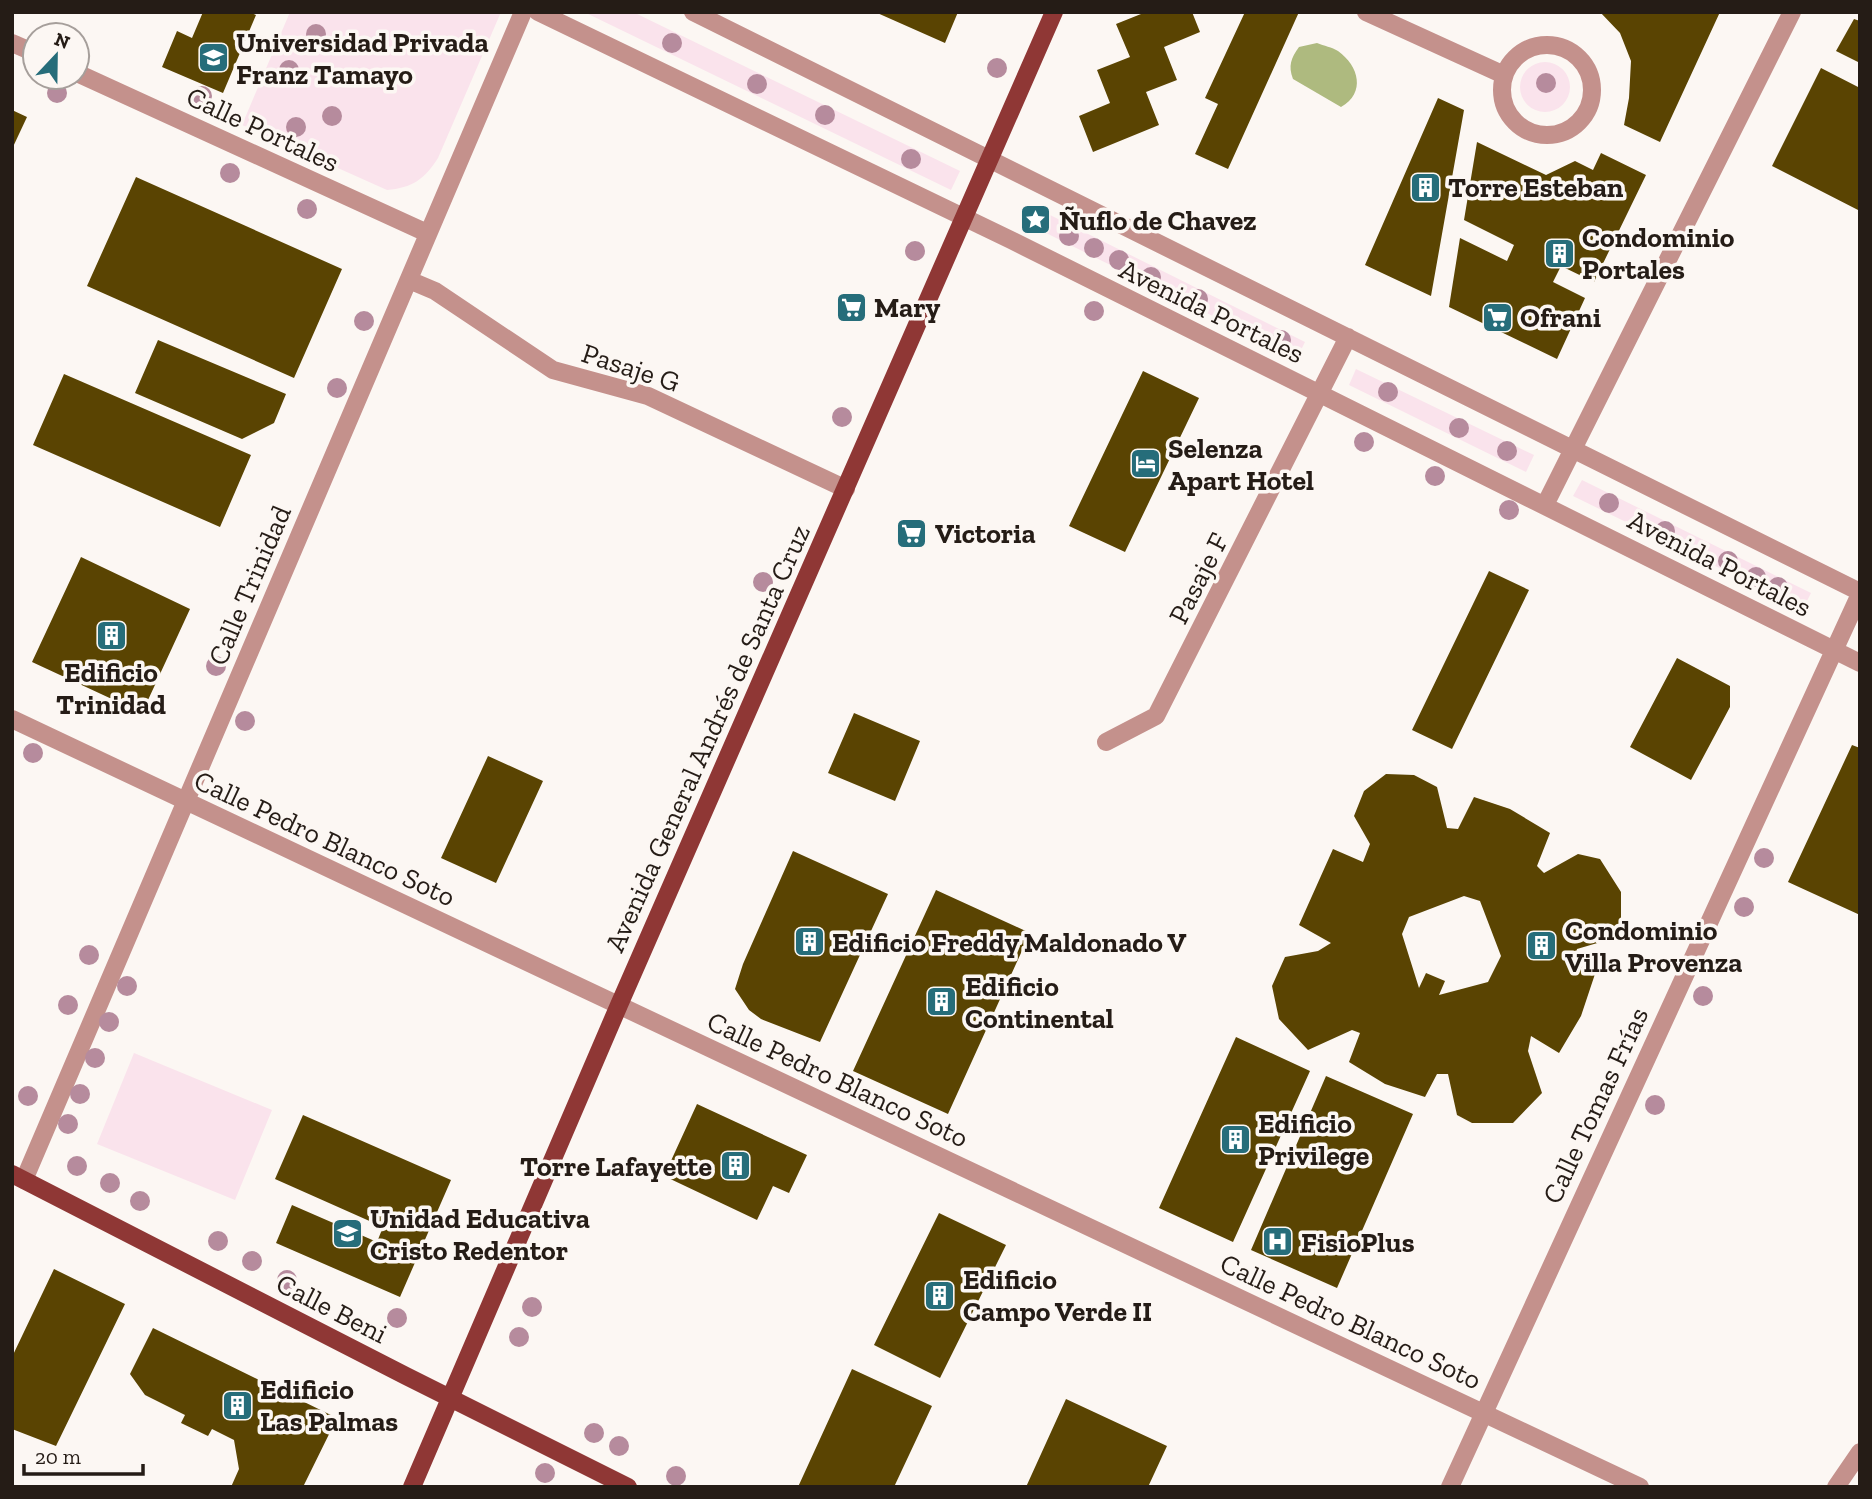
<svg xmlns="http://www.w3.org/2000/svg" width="1872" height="1499" font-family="'Zilla Slab',serif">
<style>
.green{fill:#fae3ec}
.water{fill:#aeba7f}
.building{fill:#5a4402;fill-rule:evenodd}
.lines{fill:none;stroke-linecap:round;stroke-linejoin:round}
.minor{stroke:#c4918c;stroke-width:18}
.major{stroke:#8f3735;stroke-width:18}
.tree{fill:#b68b9d}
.labels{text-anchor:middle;stroke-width:7;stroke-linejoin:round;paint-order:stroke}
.poi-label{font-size:28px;font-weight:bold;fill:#251c16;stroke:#fcf7f3;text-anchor:start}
.street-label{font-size:28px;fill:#251c16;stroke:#fcf7f3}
</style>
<rect width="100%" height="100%" fill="#fcf7f3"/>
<path class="green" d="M290,12H501L438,158C425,179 412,188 387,190L242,125Z
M584,12H633L960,171L951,190Z
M1520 87a25 25 0 1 1 50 0a25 25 0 1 1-50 0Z
M1028,204L1305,342L1297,358L1020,220L1024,221L1031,207Z
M1356,369L1534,455L1526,472L1349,385Z
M1582,480L1811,593L1803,609L1573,496Z
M134,1053L272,1110L235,1200L97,1144Z"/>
<path class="water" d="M1317,43C1324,46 1332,47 1338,51C1359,66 1366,93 1341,107L1293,79C1288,66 1291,58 1299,47Z"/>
<path class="building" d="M203,12H249L256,15L223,93L162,67L177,31L192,38Z
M875,12H958L945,43Z
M1146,12H1192L1200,32L1164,47L1177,80L1146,92L1159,125L1093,152L1079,116L1110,103L1097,70L1130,57L1116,24Z
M1245,12H1299L1228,169L1195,154L1218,104L1205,98Z
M1600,12H1720L1660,142L1624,125L1629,98L1631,61L1620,33Z
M1854,19L1860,21V63L1836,51Z
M1821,68L1860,88V211L1772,166Z
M1438,98L1464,110L1431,296L1365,265Z
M12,110L27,117L12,149Z
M1477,142L1546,175L1575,161L1593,170L1601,153L1646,175L1594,282L1561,266L1553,282L1585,298L1557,359L1449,307L1460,238L1507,261L1514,245L1464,220Z
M136,177L342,269L294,378L87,286Z
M158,340L286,394L274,423L242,439L135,393Z
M1143,371L1199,398L1125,552L1069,526Z
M64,374L251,455L220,527L33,445Z
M81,557L190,609L142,713L32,662Z
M1489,571L1529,590L1452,749L1412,730Z
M1677,658L1730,686V707L1691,780L1630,747Z
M854,713L920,741L895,801L828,773Z
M1852,745L1860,748V915L1788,882Z
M488,756L543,781L496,883L441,858Z
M1386,774L1414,775L1437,787L1447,828L1458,829L1474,797L1510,809L1550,833L1537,866L1544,873L1578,854L1600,859L1621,892V921L1611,939L1577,949L1574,962L1595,974L1581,1016L1559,1053L1531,1036L1528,1051L1542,1093L1513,1123H1472L1457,1115L1448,1074H1437L1425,1097L1385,1084L1349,1062L1360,1033L1352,1030L1308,1050L1279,1019L1272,986L1285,957L1318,951L1331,943L1299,925L1333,849L1363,862L1370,844L1354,816L1364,791ZM1464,896L1480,901L1501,956L1488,982L1439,995L1445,981L1426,973L1419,988L1402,934L1409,917Z
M793,851L888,894L820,1042L761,1019L749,1010L735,989L743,964Z
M936,890L1030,933L948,1114L853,1071Z
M1236,1037L1310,1071L1233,1242L1159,1208Z
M1326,1076L1413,1114L1337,1288L1251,1250Z
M697,1104L807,1155L789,1193L773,1186L757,1220L664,1176Z
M303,1115L451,1180L400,1297L276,1243L292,1205L377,1242L383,1227L275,1179Z
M939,1213L1006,1245L940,1378L874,1345Z
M54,1269L125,1304L56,1446L12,1429V1357Z
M153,1328L337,1418L303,1487H231L239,1469L234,1440L212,1429L208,1436L181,1423L185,1415L145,1395L130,1374Z
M852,1369L932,1406L894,1487H798Z
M1066,1399L1167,1446L1148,1487H1026Z"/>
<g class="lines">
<path class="minor" d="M538,12L1011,240L1860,663
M693,12L1860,592
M1366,12L1504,75
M12,43L35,53
M1502 90a45 45 0 1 1 90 0a45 45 0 1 1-90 0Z
M77,73L427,233
M409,280L435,291L553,370L648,396L846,489
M1545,505L1792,12
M12,719L1640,1487
M1106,742L1156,716L1348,337
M24,1180L523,12
M1450,1487L1860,594
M1836,1487L1860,1452"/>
<path class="major" d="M12,1174L406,1376L628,1487
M412,1487L619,1005L1054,12"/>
</g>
<g class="tree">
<circle cx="316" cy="34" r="10"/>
<circle cx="672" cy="43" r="10"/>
<circle cx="997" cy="68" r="10"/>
<circle cx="289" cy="70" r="10"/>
<circle cx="1546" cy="83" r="10"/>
<circle cx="757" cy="84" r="10"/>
<circle cx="57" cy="93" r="10"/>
<circle cx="202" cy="96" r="10"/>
<circle cx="825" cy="115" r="10"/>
<circle cx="332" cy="116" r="10"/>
<circle cx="296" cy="127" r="10"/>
<circle cx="911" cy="159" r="10"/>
<circle cx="230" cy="173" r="10"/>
<circle cx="307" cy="209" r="10"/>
<circle cx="1069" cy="236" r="10"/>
<circle cx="1094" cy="248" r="10"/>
<circle cx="915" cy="251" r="10"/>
<circle cx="1119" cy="260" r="10"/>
<circle cx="1151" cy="277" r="10"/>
<circle cx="1198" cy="299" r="10"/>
<circle cx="1094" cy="311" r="10"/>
<circle cx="364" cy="321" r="10"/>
<circle cx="1281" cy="340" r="10"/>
<circle cx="337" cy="388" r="10"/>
<circle cx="1388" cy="392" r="10"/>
<circle cx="842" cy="417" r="10"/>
<circle cx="1459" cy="428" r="10"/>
<circle cx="1364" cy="442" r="10"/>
<circle cx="1507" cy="451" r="10"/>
<circle cx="1435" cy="476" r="10"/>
<circle cx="1609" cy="503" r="10"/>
<circle cx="1509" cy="510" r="10"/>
<circle cx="1665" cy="531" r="10"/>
<circle cx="1728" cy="561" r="10"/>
<circle cx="1756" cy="577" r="10"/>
<circle cx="763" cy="582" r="10"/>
<circle cx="1778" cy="587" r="10"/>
<circle cx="216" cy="666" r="10"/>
<circle cx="245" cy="721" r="10"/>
<circle cx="33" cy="753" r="10"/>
<circle cx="1764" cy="858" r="10"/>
<circle cx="1744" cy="907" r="10"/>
<circle cx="89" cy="955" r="10"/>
<circle cx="127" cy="986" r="10"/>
<circle cx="1703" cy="996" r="10"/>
<circle cx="68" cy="1005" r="10"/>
<circle cx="109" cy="1022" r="10"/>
<circle cx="95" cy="1058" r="10"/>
<circle cx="80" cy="1094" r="10"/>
<circle cx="28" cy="1096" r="10"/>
<circle cx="1655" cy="1105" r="10"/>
<circle cx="68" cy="1124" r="10"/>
<circle cx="77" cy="1166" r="10"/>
<circle cx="110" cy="1183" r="10"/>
<circle cx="140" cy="1201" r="10"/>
<circle cx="218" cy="1241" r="10"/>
<circle cx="252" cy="1261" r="10"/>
<circle cx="287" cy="1280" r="10"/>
<circle cx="532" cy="1307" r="10"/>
<circle cx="397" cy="1318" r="10"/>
<circle cx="519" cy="1337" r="10"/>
<circle cx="594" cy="1433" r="10"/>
<circle cx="619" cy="1446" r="10"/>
<circle cx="545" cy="1473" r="10"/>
<circle cx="676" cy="1476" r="10"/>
</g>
<defs>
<symbol id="university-square" viewBox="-11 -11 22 22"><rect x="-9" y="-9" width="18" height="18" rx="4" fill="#266d7a" stroke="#fcf7f3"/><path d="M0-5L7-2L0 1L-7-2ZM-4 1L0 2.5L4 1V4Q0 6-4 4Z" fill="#fff"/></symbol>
<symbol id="building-square" viewBox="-11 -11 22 22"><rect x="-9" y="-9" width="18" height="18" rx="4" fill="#266d7a" stroke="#fcf7f3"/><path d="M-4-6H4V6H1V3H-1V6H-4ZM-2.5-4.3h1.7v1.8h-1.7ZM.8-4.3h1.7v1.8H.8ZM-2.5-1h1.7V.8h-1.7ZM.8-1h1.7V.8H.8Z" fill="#fff"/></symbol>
<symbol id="sight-square" viewBox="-11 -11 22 22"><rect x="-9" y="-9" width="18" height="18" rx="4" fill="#266d7a" stroke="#fcf7f3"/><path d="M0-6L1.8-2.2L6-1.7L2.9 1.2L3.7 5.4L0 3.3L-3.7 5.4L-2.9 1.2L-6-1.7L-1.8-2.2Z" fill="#fff"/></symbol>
<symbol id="supermarket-square" viewBox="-11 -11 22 22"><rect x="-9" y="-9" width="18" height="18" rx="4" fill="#266d7a" stroke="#fcf7f3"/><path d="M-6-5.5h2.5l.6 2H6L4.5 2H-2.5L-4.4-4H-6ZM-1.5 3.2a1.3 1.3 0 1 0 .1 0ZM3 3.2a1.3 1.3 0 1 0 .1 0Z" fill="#fff"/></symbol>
<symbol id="hotel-square" viewBox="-11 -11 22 22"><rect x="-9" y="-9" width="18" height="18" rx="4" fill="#266d7a" stroke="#fcf7f3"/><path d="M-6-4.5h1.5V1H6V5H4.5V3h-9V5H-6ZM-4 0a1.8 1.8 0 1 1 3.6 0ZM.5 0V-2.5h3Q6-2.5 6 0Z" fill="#fff"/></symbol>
<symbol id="school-square" viewBox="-11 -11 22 22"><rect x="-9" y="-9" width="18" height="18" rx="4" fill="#266d7a" stroke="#fcf7f3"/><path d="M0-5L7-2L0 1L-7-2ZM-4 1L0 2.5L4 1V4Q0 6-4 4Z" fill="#fff"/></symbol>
<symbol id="hospital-square" viewBox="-11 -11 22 22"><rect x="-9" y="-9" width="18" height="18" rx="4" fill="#266d7a" stroke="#fcf7f3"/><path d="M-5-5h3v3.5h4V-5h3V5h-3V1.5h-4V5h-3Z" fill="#fff"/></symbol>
</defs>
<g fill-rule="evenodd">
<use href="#university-square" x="196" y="40" width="35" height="35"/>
<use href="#building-square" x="1408" y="170" width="35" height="35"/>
<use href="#sight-square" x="1018" y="202" width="35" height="35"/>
<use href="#building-square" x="1542" y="236" width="35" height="35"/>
<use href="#supermarket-square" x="834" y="290" width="35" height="35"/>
<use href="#supermarket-square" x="1480" y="300" width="35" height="35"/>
<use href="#hotel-square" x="1128" y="446" width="35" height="35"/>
<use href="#supermarket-square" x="894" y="516" width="35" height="35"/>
<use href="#building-square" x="94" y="618" width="35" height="35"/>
<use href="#building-square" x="792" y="924" width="35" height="35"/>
<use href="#building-square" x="1524" y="928" width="35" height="35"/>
<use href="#building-square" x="924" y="984" width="35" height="35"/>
<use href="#building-square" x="1218" y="1122" width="35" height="35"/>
<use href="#building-square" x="718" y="1148" width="35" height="35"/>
<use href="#school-square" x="330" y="1216" width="35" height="35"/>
<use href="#hospital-square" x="1260" y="1224" width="35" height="35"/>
<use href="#building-square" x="922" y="1278" width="35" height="35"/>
<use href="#building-square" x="220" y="1388" width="35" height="35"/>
</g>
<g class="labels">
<g class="poi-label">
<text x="236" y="52">Universidad Privada<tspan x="236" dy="32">Franz Tamayo</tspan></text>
<text x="1448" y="197">Torre Esteban</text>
<text x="1059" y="230">Ñuflo de Chavez</text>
<text x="1582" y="247">Condominio<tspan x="1582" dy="32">Portales</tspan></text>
<text x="874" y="317">Mary</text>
<text x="1520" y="327">Ofrani</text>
<text x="1168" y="458">Selenza<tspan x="1168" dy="32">Apart Hotel</tspan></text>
<text x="935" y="543">Victoria</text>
<text x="111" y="682" text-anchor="middle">Edificio<tspan x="111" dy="32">Trinidad</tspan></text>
<text x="1565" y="940">Condominio<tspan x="1565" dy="32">Villa Provenza</tspan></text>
<text x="832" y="952">Edificio Freddy Maldonado V</text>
<text x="965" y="996">Edificio<tspan x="965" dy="32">Continental</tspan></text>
<text x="1258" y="1133">Edificio<tspan x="1258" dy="32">Privilege</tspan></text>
<text x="712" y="1176" text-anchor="end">Torre Lafayette</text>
<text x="370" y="1228">Unidad Educativa<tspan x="370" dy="32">Cristo Redentor</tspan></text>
<text x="1301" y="1252">FisioPlus</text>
<text x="963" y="1289">Edificio<tspan x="963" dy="32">Campo Verde II</tspan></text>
<text x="260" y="1399">Edificio<tspan x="260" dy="32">Las Palmas</tspan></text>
</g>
<g class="street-label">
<text transform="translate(263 129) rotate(25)" y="10">Calle Portales</text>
<text transform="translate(1212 311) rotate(26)" y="10">Avenida Portales</text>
<text transform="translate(631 367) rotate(18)" y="10">Pasaje G</text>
<text transform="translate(1720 563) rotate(27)" y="10">Avenida Portales</text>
<text transform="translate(1198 578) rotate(-63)" y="10">Pasaje F</text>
<text transform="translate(249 585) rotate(-67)" y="10">Calle Trinidad</text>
<text transform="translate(707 738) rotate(-66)" y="10">Avenida General Andrés de Santa Cruz</text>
<text transform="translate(325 838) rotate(25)" y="10">Calle Pedro Blanco Soto</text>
<text transform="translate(838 1079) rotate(25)" y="10">Calle Pedro Blanco Soto</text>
<text transform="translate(1595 1105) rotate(-65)" y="10">Calle Tomas Frías</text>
<text transform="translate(332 1308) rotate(27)" y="10">Calle Beni</text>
<text transform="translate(1351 1321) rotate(25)" y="10">Calle Pedro Blanco Soto</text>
</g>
</g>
<rect width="1872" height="1499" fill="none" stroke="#251c16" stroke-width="28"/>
<g transform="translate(56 56) rotate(22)"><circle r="33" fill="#fcf7f3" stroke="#a69f9b" stroke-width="2"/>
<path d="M0-5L12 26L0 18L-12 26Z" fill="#266d7a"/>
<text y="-10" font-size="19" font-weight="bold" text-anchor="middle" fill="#251c16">N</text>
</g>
<path d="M24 1464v10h119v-10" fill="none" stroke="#251c16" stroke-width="3.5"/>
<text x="35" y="1464" font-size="21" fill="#251c16" stroke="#fcf7f3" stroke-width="5" paint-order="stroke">20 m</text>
</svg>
